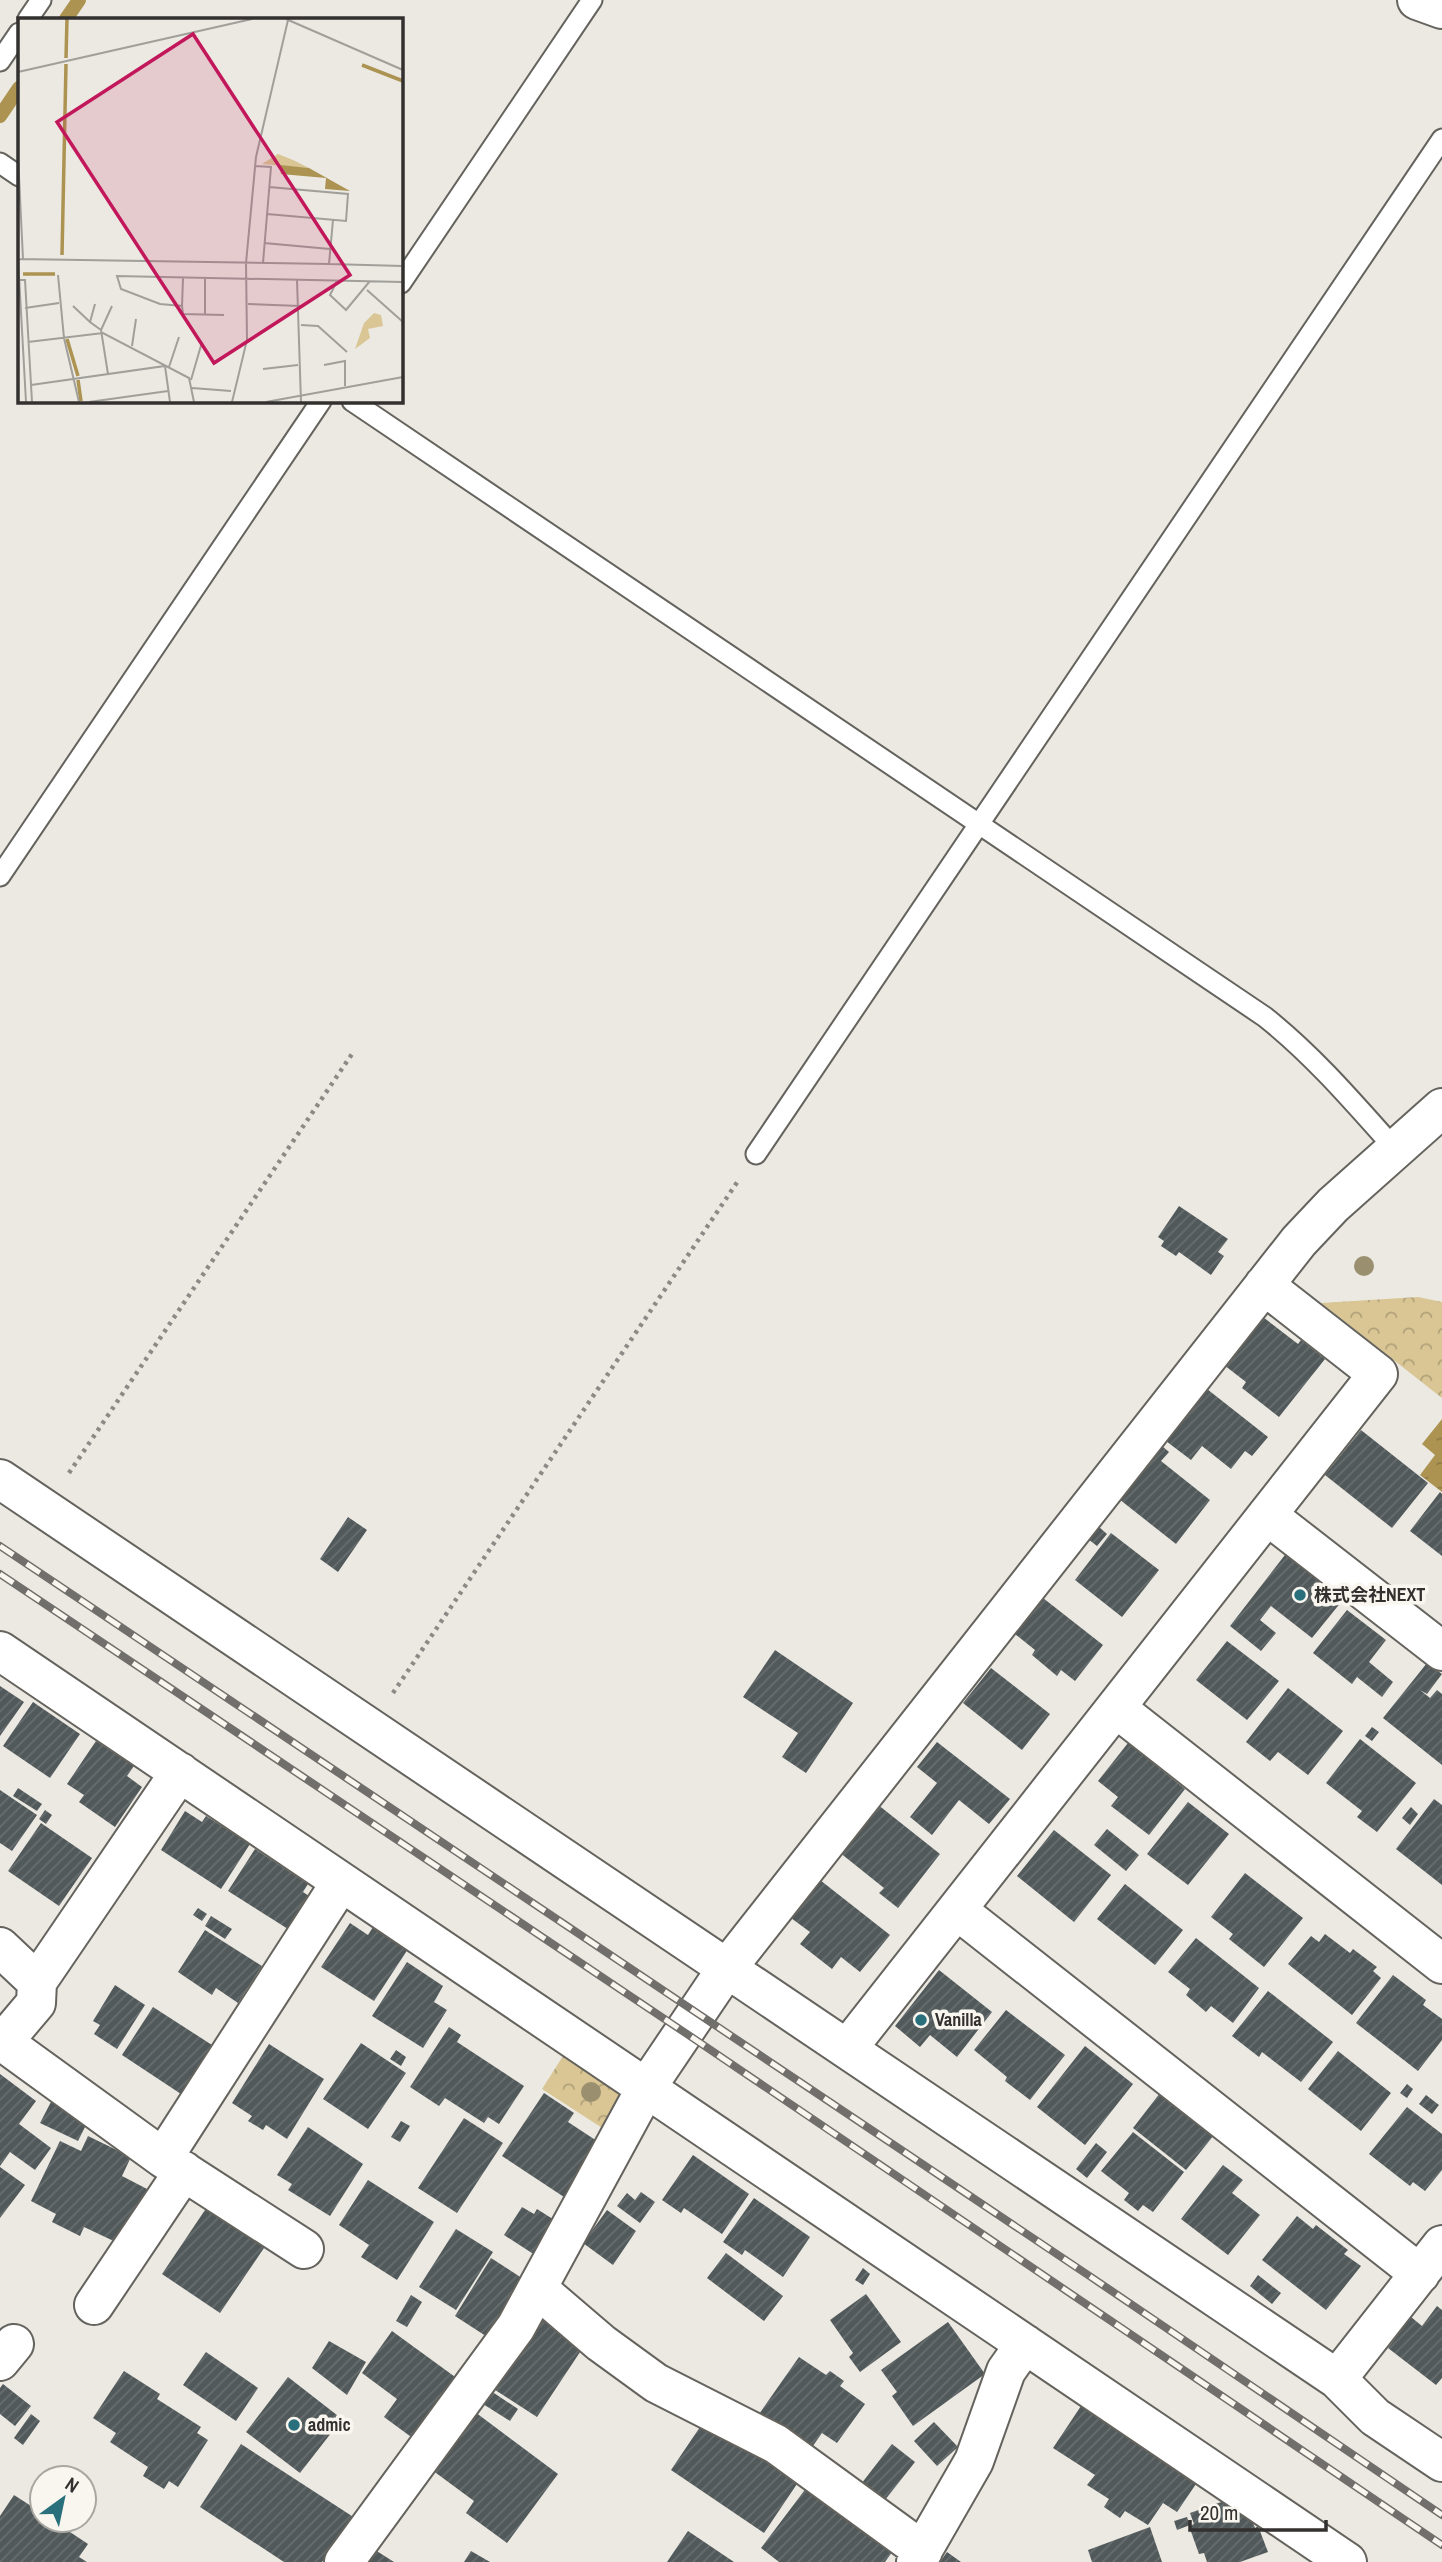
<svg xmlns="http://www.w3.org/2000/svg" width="1442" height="2562" font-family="'Archivo Narrow','Noto Sans JP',sans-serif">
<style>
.park{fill:url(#park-crowns)}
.water{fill:url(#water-ripples)}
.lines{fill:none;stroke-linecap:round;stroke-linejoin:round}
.stream{stroke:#ac9351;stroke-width:14}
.building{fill:url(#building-hatch)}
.lane-casing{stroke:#65635d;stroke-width:23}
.street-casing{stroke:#65635d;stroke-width:42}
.path{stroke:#8c8a86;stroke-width:4.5;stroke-dasharray:3.5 5;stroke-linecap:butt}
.lane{stroke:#fff;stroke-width:19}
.street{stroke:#fff;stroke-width:38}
.rail-casing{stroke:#706f6b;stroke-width:8}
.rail{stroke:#f8f6ef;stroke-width:5;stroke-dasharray:16;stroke-linecap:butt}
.tree{fill:#9a8f6f}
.poi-dot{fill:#29707c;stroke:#f8f6ef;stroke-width:2.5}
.labels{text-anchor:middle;stroke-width:7;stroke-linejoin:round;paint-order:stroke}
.poi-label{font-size:18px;font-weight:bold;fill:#32312f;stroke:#f8f6ef;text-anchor:start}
.inset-river{fill:none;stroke:#ac9351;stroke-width:3.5}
.inset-road{fill:none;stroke:#a19f9a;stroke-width:2}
.view{fill:#c2185b;fill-opacity:0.15;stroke:#c2185b;stroke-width:3.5}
.inset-edge{fill:none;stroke:#32312f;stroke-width:3.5}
</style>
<defs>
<pattern id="park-crowns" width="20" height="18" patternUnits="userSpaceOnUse" patternTransform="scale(1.75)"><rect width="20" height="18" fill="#d9c694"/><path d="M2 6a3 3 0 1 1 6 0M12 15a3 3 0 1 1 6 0" fill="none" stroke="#b1a179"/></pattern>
<pattern id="water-ripples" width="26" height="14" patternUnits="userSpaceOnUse" patternTransform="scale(1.75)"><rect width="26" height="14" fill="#ac9351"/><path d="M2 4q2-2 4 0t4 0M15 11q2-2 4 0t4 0" fill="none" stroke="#8d7944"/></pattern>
<pattern id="building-hatch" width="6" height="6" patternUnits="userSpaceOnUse" patternTransform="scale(1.75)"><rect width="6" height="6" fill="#52595a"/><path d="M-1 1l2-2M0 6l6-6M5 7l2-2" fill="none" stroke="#686e6f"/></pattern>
</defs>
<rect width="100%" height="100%" fill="#ebe9e2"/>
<path class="park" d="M1418,1297L1442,1302V1398L1321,1303Z
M563,2056L619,2094L623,2109L610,2133L542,2089Z"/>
<path class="water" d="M1442,1419V1492L1420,1475L1435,1455L1422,1444Z"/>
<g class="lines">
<path class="stream" d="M66,19L79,0
M0,116L19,88"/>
</g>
<path class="building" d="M1179,1206L1228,1239L1218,1252L1224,1256L1211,1275L1179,1252L1176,1256L1161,1246L1164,1241L1158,1237Z
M1263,1317L1298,1344L1301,1340L1325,1359L1279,1417L1242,1388L1246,1382L1224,1365Z
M1207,1389L1268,1437L1252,1456L1245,1451L1231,1469L1202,1446L1191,1460L1166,1441Z
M1361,1430L1428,1483L1392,1528L1325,1475Z
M1162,1446L1169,1452L1161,1461L1210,1500L1176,1544L1119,1499Z
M1440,1492L1442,1494V1556L1410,1531Z
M348,1517L367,1530L338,1572L320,1559Z
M1099,1527L1107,1534L1097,1546L1088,1539Z
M1111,1533L1159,1570L1122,1617L1075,1580Z
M1288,1551L1346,1596L1312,1638L1271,1606L1260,1620L1276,1633L1261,1651L1230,1626Z
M1043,1598L1103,1645L1075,1681L1061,1670L1057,1676L1032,1655L1035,1650L1015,1634Z
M1347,1610L1386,1640L1369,1662L1393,1682L1382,1697L1357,1677L1352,1684L1313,1653Z
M1227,1641L1279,1681L1247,1720L1196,1680Z
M775,1650L853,1703L806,1773L782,1757L798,1733L743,1697Z
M1427,1663L1442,1674L1427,1694L1420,1690L1430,1698L1437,1690L1442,1694V1765L1383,1718Z
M991,1668L1050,1714L1022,1750L963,1703Z
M0,1686L24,1702L0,1736Z
M1288,1688L1343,1731L1308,1775L1278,1752L1270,1761L1246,1742Z
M33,1702L80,1734L50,1778L3,1746Z
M1372,1727L1379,1732L1372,1741L1365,1736Z
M1360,1739L1416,1783L1377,1832L1357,1817L1362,1811L1326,1783Z
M96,1741L134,1766L127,1776L142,1787L115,1827L79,1802L84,1795L67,1784Z
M937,1742L1010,1799L989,1824L959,1800L932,1835L910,1817L937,1783L917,1767Z
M1128,1743L1185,1789L1149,1835L1111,1806L1118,1797L1098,1781Z
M18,1788L42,1804L37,1811L13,1796Z
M0,1790L37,1815L12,1851L0,1843Z
M1434,1799L1442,1805V1885L1396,1849Z
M1188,1802L1229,1834L1188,1885L1147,1854Z
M877,1804L940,1854L898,1908L879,1893L884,1888L839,1852Z
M1411,1807L1418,1814L1410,1825L1402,1818Z
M45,1810L52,1815L46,1824L39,1819Z
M185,1811L202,1822L206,1816L250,1844L221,1889L161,1850Z
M41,1823L92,1858L59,1906L8,1871Z
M1107,1829L1139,1855L1126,1871L1094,1845Z
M1054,1830L1111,1875L1074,1922L1017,1876Z
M255,1849L308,1884L303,1892L309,1896L288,1929L228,1891Z
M1245,1873L1303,1918L1264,1967L1229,1939L1233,1934L1211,1917Z
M820,1880L890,1935L860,1972L841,1957L832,1969L800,1944L810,1932L791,1918Z
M1125,1884L1183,1930L1155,1965L1097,1919Z
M198,1908L207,1914L202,1921L193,1915Z
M211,1916L232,1929L225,1939L205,1926Z
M350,1923L368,1935L373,1927L408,1949L374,2001L321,1967Z
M205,1930L262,1966L238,2003L216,1988L212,1995L178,1972Z
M1325,1934L1350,1953L1353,1949L1377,1967L1373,1971L1381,1978L1352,2015L1288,1964L1311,1936L1319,1942Z
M1196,1938L1259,1988L1233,2023L1211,2006L1206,2012L1186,1995L1190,1989L1168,1972Z
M407,1962L443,1986L434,2002L447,2010L423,2048L372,2016Z
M939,1970L992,2012L957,2057L930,2035L920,2047L895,2026Z
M1393,1975L1426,2000L1423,2005L1442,2019V2040L1418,2071L1356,2023Z
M115,1985L145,2005L117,2049L94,2034L100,2025L93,2021Z
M1268,1991L1333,2042L1301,2082L1262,2052L1259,2057L1232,2036Z
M153,2007L212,2045L181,2094L122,2055Z
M1006,2010L1065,2055L1030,2100L1005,2081L1007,2077L974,2050Z
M449,2027L461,2035L457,2042L524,2086L499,2124L488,2117L484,2123L445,2098L439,2106L410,2087Z
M361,2043L406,2073L368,2129L323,2099Z
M269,2044L324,2079L287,2139L266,2125L263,2130L248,2121L252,2116L232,2103Z
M1085,2046L1133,2084L1085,2145L1037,2107Z
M396,2050L406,2057L401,2066L390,2059Z
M1338,2051L1391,2093L1361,2131L1308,2089Z
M0,2074L36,2101L19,2124L51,2148L35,2170L10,2152L0,2166Z
M1407,2084L1413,2089L1407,2098L1400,2093Z
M544,2093L574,2113L568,2122L600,2143L564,2197L502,2156Z
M1160,2093L1214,2135L1186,2170L1133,2128Z
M1426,2095L1439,2105L1432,2114L1419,2104Z
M52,2100L89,2119L78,2141L40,2123Z
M1407,2107L1442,2134V2170L1425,2191L1413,2182L1410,2186L1369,2154Z
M464,2118L503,2143L457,2213L418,2188Z
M401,2121L410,2126L400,2142L391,2137Z
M308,2127L363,2164L330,2216L288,2190L292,2184L277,2175Z
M1133,2132L1184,2172L1153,2212L1143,2205L1138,2211L1124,2200L1129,2193L1101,2171Z
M88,2136L131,2157L122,2176L147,2189L120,2244L84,2227L80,2236L52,2222L56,2214L31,2201L60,2141L81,2151Z
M1096,2143L1107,2152L1087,2178L1076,2169Z
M693,2155L749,2194L722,2234L684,2208L681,2213L662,2200Z
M1223,2165L1243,2180L1232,2193L1260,2215L1228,2255L1181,2219Z
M0,2167L25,2185L0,2218Z
M368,2180L434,2222L397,2280L361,2257L369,2245L339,2225Z
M641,2192L655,2202L640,2223L617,2206L627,2193L635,2200Z
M754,2198L810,2237L783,2277L745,2250L742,2255L723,2242Z
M207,2207L266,2245L220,2313L162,2274Z
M522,2207L534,2214L537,2209L559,2223L538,2257L504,2235Z
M607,2210L636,2231L613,2265L583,2243Z
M1297,2216L1313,2229L1316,2225L1348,2250L1344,2254L1361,2266L1326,2310L1262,2260Z
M456,2229L493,2252L456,2310L419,2287Z
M726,2253L783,2296L764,2321L707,2278Z
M491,2258L528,2282L492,2340L455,2316Z
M863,2268L870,2274L863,2285L855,2280Z
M1258,2275L1281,2293L1272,2304L1250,2286Z
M866,2294L901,2342L860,2372L849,2357L853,2353L830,2320Z
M411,2295L422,2302L407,2327L396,2321Z
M1437,2306L1442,2310V2378L1436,2385L1388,2348L1411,2317L1422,2326Z
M543,2310L588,2340L537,2417L492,2388Z
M948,2322L985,2374L913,2426L892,2396L897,2392L881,2370Z
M392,2331L462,2382L418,2442L384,2417L397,2399L362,2373Z
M329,2341L366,2362L347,2395L312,2368Z
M206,2352L258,2388L236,2421L183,2385Z
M799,2357L826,2375L830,2371L844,2381L840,2386L865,2404L837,2443L822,2433L808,2453L757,2417Z
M124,2371L160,2394L157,2399L201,2427L197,2433L208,2440L178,2487L169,2481L164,2489L143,2476L148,2467L110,2442L116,2433L93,2418Z
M288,2377L342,2419L300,2473L246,2432Z
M3,2384L31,2406L15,2426L0,2414V2388Z
M491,2391L518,2409L510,2421L483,2404Z
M1083,2403L1198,2481L1177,2512L1163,2503L1148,2525L1125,2511L1120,2518L1104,2507L1109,2499L1087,2485L1095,2475L1053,2448Z
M475,2412L558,2474L507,2543L466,2513L474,2501L432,2470Z
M31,2414L40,2421L23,2445L14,2438Z
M934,2422L958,2447L937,2466L914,2441Z
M702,2424L801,2478L764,2533L671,2470Z
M241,2444L358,2520L322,2562H284L200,2507Z
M892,2444L915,2462L881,2505L858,2488Z
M810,2483L895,2548L885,2562H779L761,2548Z
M14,2495L42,2513V2520H52L88,2544L79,2557L87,2562H0V2516Z
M1230,2499L1235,2515L1248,2510L1255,2528L1258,2526L1268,2552L1240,2562H1207L1204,2553L1199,2554L1189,2526L1194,2524L1190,2513Z
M1187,2517L1190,2525L1177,2530L1174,2521Z
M1150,2527L1162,2562H1092L1088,2550Z
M688,2531L734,2562H667Z
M372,2548L394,2562H363Z
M471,2551L490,2562H464Z
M947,2552L961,2562H940Z"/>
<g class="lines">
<defs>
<path id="lane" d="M28,19L41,0
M0,61L19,33
M0,163L19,176
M401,283L592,0
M352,401L1265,1017C1314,1056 1354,1103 1396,1150
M0,876L321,401
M756,1154L1442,139"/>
<path id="street" d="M1417,0L1442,9
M0,1479L1337,2379L1442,2245
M1267,1515L1442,1651
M0,1651L1347,2562
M1116,1708L1442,1964
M957,1910L1420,2274
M0,1947L37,1982L36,2003L3,2042L163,2158L304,2249
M37,1982L180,1772
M847,2049L1378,1374L1264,1285
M163,2158L341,1882
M538,2289L601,2343L656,2383L776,2444L923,2551
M94,2305L184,2171
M0,2361L14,2344
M1337,2379L1375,2417L1442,2462
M344,2562L516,2327L646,2088L727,1968L1299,1241L1333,1205L1442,1108
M916,2562L974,2461L1006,2371L1025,2344"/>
</defs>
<use href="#lane" class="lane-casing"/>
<use href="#street" class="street-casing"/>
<path class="path" d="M69,1473L354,1051
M393,1693L738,1181"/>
<use href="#lane" class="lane"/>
<use href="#street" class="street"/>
<defs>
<path id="rail" d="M0,1546L1091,2277L1442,2515
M0,1574L684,2032L1442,2545"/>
</defs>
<use href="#rail" class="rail-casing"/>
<use href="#rail" class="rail"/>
</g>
<g class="tree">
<circle cx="1364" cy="1266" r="10"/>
<circle cx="591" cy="2092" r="10"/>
</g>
<g class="poi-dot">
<circle cx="1300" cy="1595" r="7"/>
<circle cx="921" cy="2020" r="7"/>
<circle cx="294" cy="2425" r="7"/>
</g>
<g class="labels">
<g class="poi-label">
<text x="1314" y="1601">株式会社NEXT</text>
<text x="935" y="2026">Vanilla</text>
<text x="308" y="2431">admic</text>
</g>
</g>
<g transform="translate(18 18)">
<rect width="385" height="385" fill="#ebe9e2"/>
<path d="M356,295L363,297L365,308L350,311L352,320L337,331L346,305Z" fill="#d9c694"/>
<path d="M260,136L275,142L291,150L244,146Z" fill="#d9c694"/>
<path d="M262,147L291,150L332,173L307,171L308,160L263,156Z" fill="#ac9351"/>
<path class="inset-river" d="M48,40L49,1M344,47L385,63M44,237L48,46M5,256H37M49,321L60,358M60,362L63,383"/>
<path class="inset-road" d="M268,1L385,52M0,54L234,1M0,138L5,241M237,148L253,149L245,245M249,196L328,203L330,176L251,169M246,225L312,231M0,240L8,384M0,241L311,246L315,202M311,246L385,248M40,257L46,320L61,384M187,260V297M0,262H7L14,384M279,262L283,384M319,263L312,277L328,292L352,263M349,272L385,304M77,286L72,304L83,312M230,286L282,288M55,288L72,304M164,288L165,260M7,290L41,285M206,297L165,296L164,288L142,286L103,271L99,258L385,264M283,307L300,308L329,334M10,324L85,315L171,360L176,384M114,328L118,301M306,347L327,343V368M151,349L161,319M245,351L280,347M90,356L83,312L94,288M173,362L184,324M13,367L147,348L152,384M174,370L213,373M71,384L150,373M214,384L229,322L228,245L238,139L270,2M248,384L385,359"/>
<path class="view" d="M175,16L332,257L196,345L39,104Z"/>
<rect width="385" height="385" class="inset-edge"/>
</g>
<g transform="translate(63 2499) rotate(33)"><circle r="33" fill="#f8f6ef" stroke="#a9a7a2" stroke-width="2"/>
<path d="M0-5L12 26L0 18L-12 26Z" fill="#29707c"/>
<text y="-10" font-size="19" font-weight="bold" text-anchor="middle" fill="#32312f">N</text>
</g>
<path d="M1190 2520v10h136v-10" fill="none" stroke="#32312f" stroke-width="3.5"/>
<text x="1200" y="2520" font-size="21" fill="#32312f" stroke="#f8f6ef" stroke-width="5" paint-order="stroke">20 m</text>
</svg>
